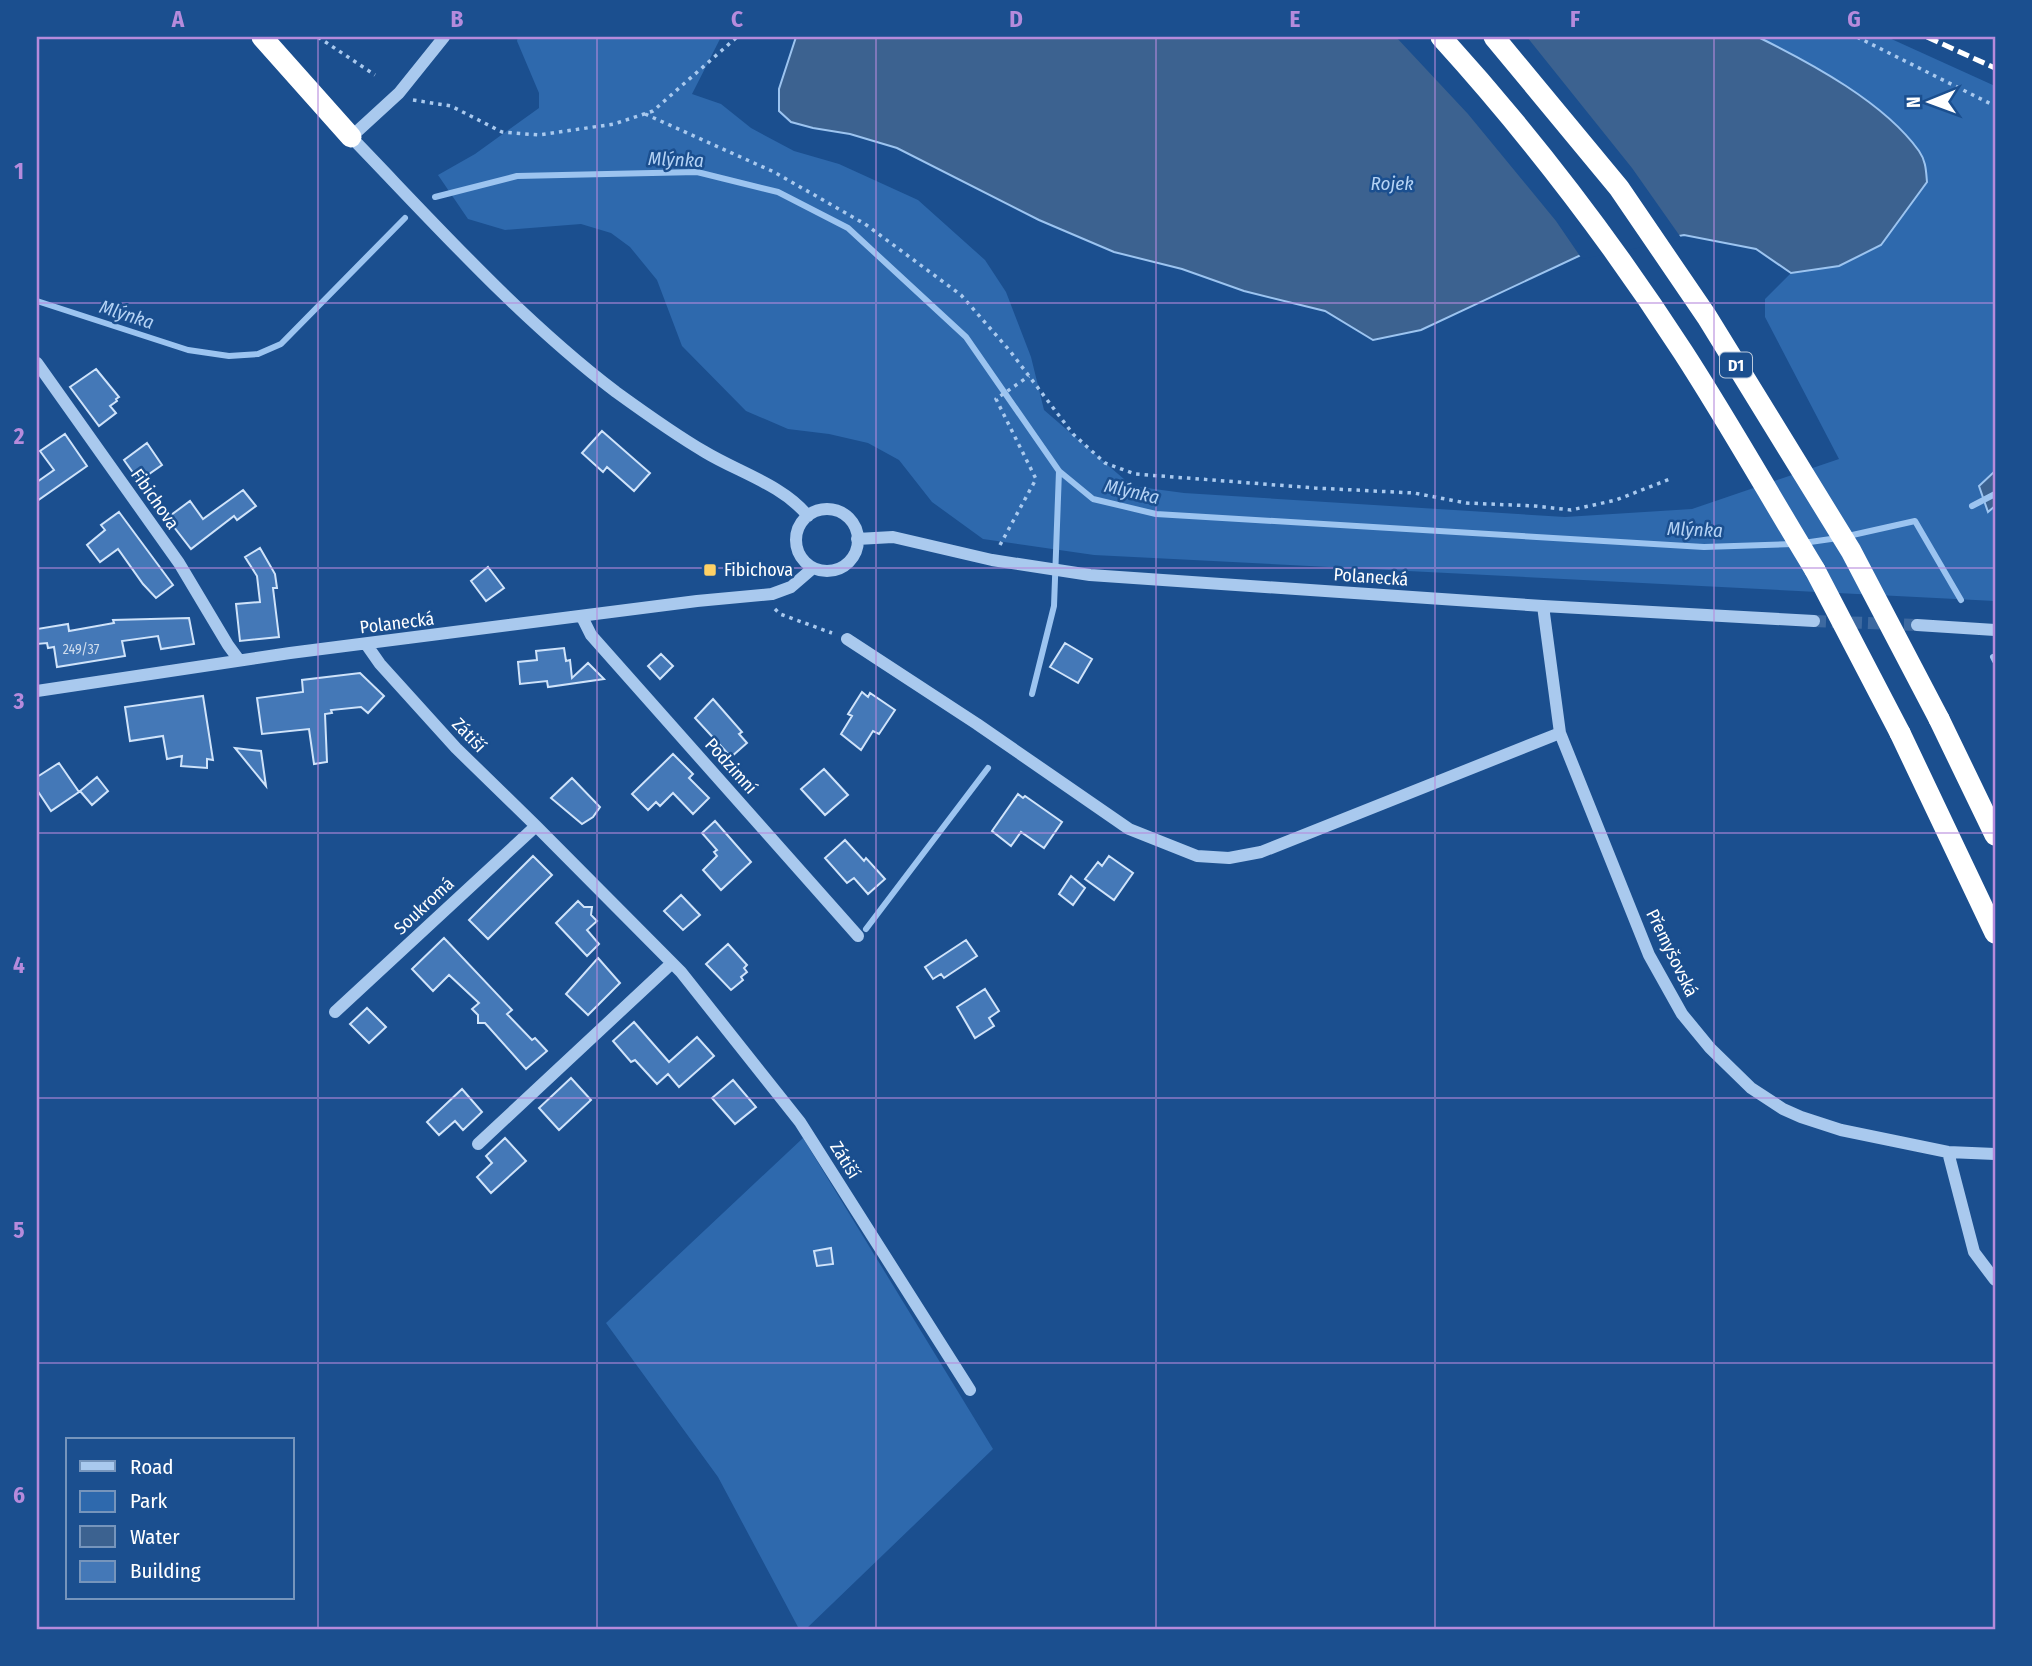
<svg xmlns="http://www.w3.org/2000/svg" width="2032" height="1666" font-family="'Fira Sans Condensed',sans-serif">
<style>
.green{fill:#2e69ad}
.water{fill:#3c6290;stroke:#9cc4f0;stroke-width:2}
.pier{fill:#1b4f8f}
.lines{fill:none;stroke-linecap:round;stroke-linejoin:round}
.stream{stroke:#9cc4f0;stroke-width:6}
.building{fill:#4478b7;stroke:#cfe3fa;stroke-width:2}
.minor-tunnel{stroke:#3d69a0;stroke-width:12;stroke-dasharray:12 6;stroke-linecap:butt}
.path{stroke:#a9c9ee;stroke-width:3.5;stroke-dasharray:3.5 5;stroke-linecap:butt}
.minor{stroke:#a9c9ee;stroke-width:12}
.highway{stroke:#fff;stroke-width:21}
.rail{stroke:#fff;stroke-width:5;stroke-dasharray:12 5;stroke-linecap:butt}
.highway-bridge{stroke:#fff;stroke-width:21}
.grid{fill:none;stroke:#b68bdc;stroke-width:2;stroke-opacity:0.55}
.poi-dot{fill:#ffd166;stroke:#1b4f8f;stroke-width:2.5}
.labels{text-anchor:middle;stroke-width:5;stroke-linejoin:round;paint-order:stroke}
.number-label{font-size:14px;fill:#d0dded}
.shield{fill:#1b4f8f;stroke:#bbcadd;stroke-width:2}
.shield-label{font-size:16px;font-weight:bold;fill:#fff}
.street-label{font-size:18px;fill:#fff;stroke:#1b4f8f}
.poi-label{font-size:18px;fill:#fff;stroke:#1b4f8f;text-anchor:start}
.water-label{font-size:19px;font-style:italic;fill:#b5d3f5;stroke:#1b4f8f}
.neatline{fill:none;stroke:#b68bdc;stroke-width:2.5}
.grid-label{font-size:23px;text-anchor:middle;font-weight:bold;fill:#b68bdc}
</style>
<rect width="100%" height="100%" fill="#1b4f8f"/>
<path class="green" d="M518,37H721L692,94L721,104L751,128L794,151L839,164L918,200L985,260L1006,292L1031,357L1044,410L1132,486L1184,493L1565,517L1692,509L1839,459L1765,317V299L1791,273L1839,266L1881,245L1927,182C1925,173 1924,159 1919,151C1889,105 1807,61 1758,37H1887L1995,86V471L1979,486L1988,511L1995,506V601L1094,555L983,539L932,502L899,460L868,443L829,434L788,429L746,411L682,346L657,280L630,247L611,233L581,224L505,230L468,219L438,175L475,154L539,108V93L517,41Z
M803,1138L993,1449L806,1629H799L718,1477L606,1323Z"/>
<path class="water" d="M796,37H1758C1811,63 1885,103 1919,151C1926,161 1926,171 1927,182L1881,245L1839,266L1791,273L1756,249L1684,235L1583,254L1421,330L1373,340L1325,311L1244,291L1182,269L1114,252L1039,220L897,148L850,134L813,128L791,122L779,111V89Z
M1995,471V506L1988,512L1979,486Z"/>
<path class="pier" d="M1396,37H1527L1632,168L1682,239L1582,259L1556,221L1468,114Z"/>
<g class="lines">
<path class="stream" d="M435,197L517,176L697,172L778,192L848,228L966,337L1059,471L1093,499L1156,514L1704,547L1793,544
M37,301L188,350L229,356L258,354L281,344L405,218
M1972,506L1995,494
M1848,536L1915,521L1961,600
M1803,543L1838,538
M1993,657L1995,661
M1032,694L1054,606L1059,471
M866,929L988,768"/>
</g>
<path class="building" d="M96,369L119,397L116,399L117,401L110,406L116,413L99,426L70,387Z
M602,431L650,473L634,491L607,467L603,472L582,453Z
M65,434L87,466L37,501V482L54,470L40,451Z
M147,443L162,465L139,481L124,460Z
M243,490L256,506L237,520L234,516L191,549L167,518L190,501L203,519Z
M119,512L173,585L156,598L143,584L118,549L100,562L87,545L105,530L101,525Z
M260,548L275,574L277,588H273L279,637L240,641L236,604L260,602L257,576L245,557Z
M488,567L504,588L486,601L471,581Z
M189,618L194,644L161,649L158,636L122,641L125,656L57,667L54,647L48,648L47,643L37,644V629L68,624L69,631L114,623L113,620Z
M1065,643L1092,659L1078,683L1050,667Z
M564,648L566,661L570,660L572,678L588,663L604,679L548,687L547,681L520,684L518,662L537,660L536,651Z
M661,654L673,666L660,679L648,666Z
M360,673L384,696L368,713L361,707L331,710L332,713L325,714L327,762L314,764L309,729L262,734L257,698L303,692L302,680Z
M862,692L868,697L870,693L895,710L879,734L873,731L861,750L841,734L852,716L848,714Z
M203,696L213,760L207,759V768L181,766L182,756L167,759L163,736L130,741L125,707Z
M713,699L742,732L739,734L747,743L731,757L695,718Z
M235,748L261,751L266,786Z
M673,754L693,774L689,778L709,798L693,814L673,793L660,806L656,802L648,810L632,794Z
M59,763L79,792L51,811L37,790V777Z
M824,769L848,795L825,815L801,789Z
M97,777L108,791L92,805L80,791Z
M572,778L600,807L593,817L582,824L551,798Z
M1018,794L1023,798L1025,796L1062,822L1044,848L1021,832L1011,846L992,831Z
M715,821L751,862L721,890L703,870L717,856L714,852L717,850L702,833Z
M845,840L864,861L866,858L885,879L868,894L854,878L847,883L825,858Z
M533,856L552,875L488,939L469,920Z
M1109,856L1133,873L1114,900L1085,879L1098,862L1102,866Z
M1071,876L1085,888L1073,905L1059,894Z
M681,895L700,915L683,930L664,911Z
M578,901L584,907H592L591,915L597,921L587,930L599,944L587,956L556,923Z
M444,938L512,1010L507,1014L532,1040L535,1038L547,1051L526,1069L485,1023H478V1015L472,1009L479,1003L449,975L433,991L412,969Z
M966,940L977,956L944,978L941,974L933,979L925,967Z
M728,944L747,965L744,968L747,972L741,977L743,980L731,990L706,964Z
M598,958L620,983L588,1015L566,994Z
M985,989L999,1011L989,1018L994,1026L975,1038L957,1007Z
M367,1008L386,1027L369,1043L350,1024Z
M634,1022L669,1062L697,1037L714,1056L679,1087L668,1074L657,1084L635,1060L631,1062L613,1041Z
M571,1078L591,1100L559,1130L539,1108Z
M733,1080L756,1107L735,1124L712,1098Z
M462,1089L482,1112L463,1130L455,1121L439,1135L427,1122Z
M505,1138L526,1161L491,1193L477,1177L492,1163L486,1156Z
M831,1248L833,1264L817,1266L814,1251Z"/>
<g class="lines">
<path class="minor-tunnel" d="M1814,621L1917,625"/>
<path class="path" d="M318,37L375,75
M1857,37L1995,106
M413,100L451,106L502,132L539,135L614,124L653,111L737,37
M645,114L774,172L865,224L961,295L1010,351L1073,434L1105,463L1135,474L1315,488L1414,493L1466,503L1535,506L1571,510L1616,500L1670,479
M1000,545L1036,479L996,399L1029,376
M775,609L780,614L832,633"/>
<path class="minor" d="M444,37L399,93L351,137C436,225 519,318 616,392C645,413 674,434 705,452C738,472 783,485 808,516
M37,363L179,563L228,645L239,660
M796 540a31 31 0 1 1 62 0a31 31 0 1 1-62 0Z
M857,539L893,537L992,560L1090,575L1543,606L1814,621
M1543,606L1560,733L1649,955L1682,1014L1710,1048L1751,1088L1783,1109L1801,1117L1841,1130L1948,1152L1995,1154
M582,617L591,635L858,936
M1917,625L1995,630
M847,639L977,724L1129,829L1197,856L1229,858L1261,852L1560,733
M366,644L380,664L456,748L536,826L681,972L800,1122L970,1390
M37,691L290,653L697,601L772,594L791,587L813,568
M335,1012L536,826
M478,1144L672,963
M1948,1152L1974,1252L1995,1280"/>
<path class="highway" d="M262,37L351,137
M1441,37C1530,135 1611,241 1683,352C1729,423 1771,498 1815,570
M1939,719L1995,835
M1900,733L1995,933"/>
<path class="rail" d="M1927,37L1995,68"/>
<path class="highway-bridge" d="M1494,37L1619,188L1707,317L1851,551L1939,719
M1815,570L1900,733"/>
</g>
<path class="grid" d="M318,37V1629M597,37V1629M876,37V1629M1156,37V1629M1435,37V1629M1714,37V1629M37,303H1995M37,568H1995M37,833H1995M37,1098H1995M37,1363H1995"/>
<rect class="poi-dot" x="703" y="563" width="14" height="14" rx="3.5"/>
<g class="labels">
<g class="number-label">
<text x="81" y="654">249/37</text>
</g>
<rect class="shield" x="1720" y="352.5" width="32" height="25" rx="5"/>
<g class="shield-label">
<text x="1736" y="371">D1</text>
</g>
<g class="street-label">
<text transform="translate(155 499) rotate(55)" y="6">Fibichova</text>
<text transform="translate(1371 577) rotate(4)" y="6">Polanecká</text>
<text transform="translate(397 623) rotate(-7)" y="6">Polanecká</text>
<text transform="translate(469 735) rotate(46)" y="6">Zátiší</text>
<text transform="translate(731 766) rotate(48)" y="6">Podzimní</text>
<text transform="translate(424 906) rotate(-43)" y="6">Soukromá</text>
<text transform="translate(1672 953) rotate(64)" y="6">Přemyšovská</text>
<text transform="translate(845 1160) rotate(58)" y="6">Zátiší</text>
</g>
<g class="poi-label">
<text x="724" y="576">Fibichova</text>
</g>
<g class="water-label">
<text transform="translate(676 159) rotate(2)" y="7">Mlýnka</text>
<text x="1392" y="190">Rojek</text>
<text transform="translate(127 314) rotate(18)" y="7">Mlýnka</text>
<text transform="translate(1132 491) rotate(13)" y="7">Mlýnka</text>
<text transform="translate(1695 529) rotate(2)" y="7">Mlýnka</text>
</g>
</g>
<rect width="2032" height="1666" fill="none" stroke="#1b4f8f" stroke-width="77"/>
<rect x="66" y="1438" width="228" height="161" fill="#1b4f8f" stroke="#7695bc" stroke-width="2"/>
<rect x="80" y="1461" width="35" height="10" fill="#a9c9ee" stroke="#7695bc" stroke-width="2"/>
<text x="130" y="1474" font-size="21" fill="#ffffff">Road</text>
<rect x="80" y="1491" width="35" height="21" fill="#2e69ad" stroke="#7695bc" stroke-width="2"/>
<text x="130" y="1508" font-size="21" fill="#ffffff">Park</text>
<rect x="80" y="1526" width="35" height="21" fill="#3c6290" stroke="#7695bc" stroke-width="2"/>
<text x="130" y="1544" font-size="21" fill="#ffffff">Water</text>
<rect x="80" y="1561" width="35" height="21" fill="#4478b7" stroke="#7695bc" stroke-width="2"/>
<text x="130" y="1578" font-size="21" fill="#ffffff">Building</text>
<g transform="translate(1930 102) rotate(269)" stroke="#1b4f8f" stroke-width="5" paint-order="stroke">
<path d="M0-5L12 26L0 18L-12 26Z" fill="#ffffff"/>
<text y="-10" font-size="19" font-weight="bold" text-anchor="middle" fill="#ffffff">N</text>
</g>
<rect x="38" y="38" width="1956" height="1590" class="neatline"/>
<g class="grid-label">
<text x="178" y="27">A</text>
<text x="457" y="27">B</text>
<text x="737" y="27">C</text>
<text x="1016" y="27">D</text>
<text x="1295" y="27">E</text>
<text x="1575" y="27">F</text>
<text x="1854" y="27">G</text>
<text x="19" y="179">1</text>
<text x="19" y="444">2</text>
<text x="19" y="709">3</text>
<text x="19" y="973">4</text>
<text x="19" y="1238">5</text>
<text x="19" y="1503">6</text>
</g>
</svg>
